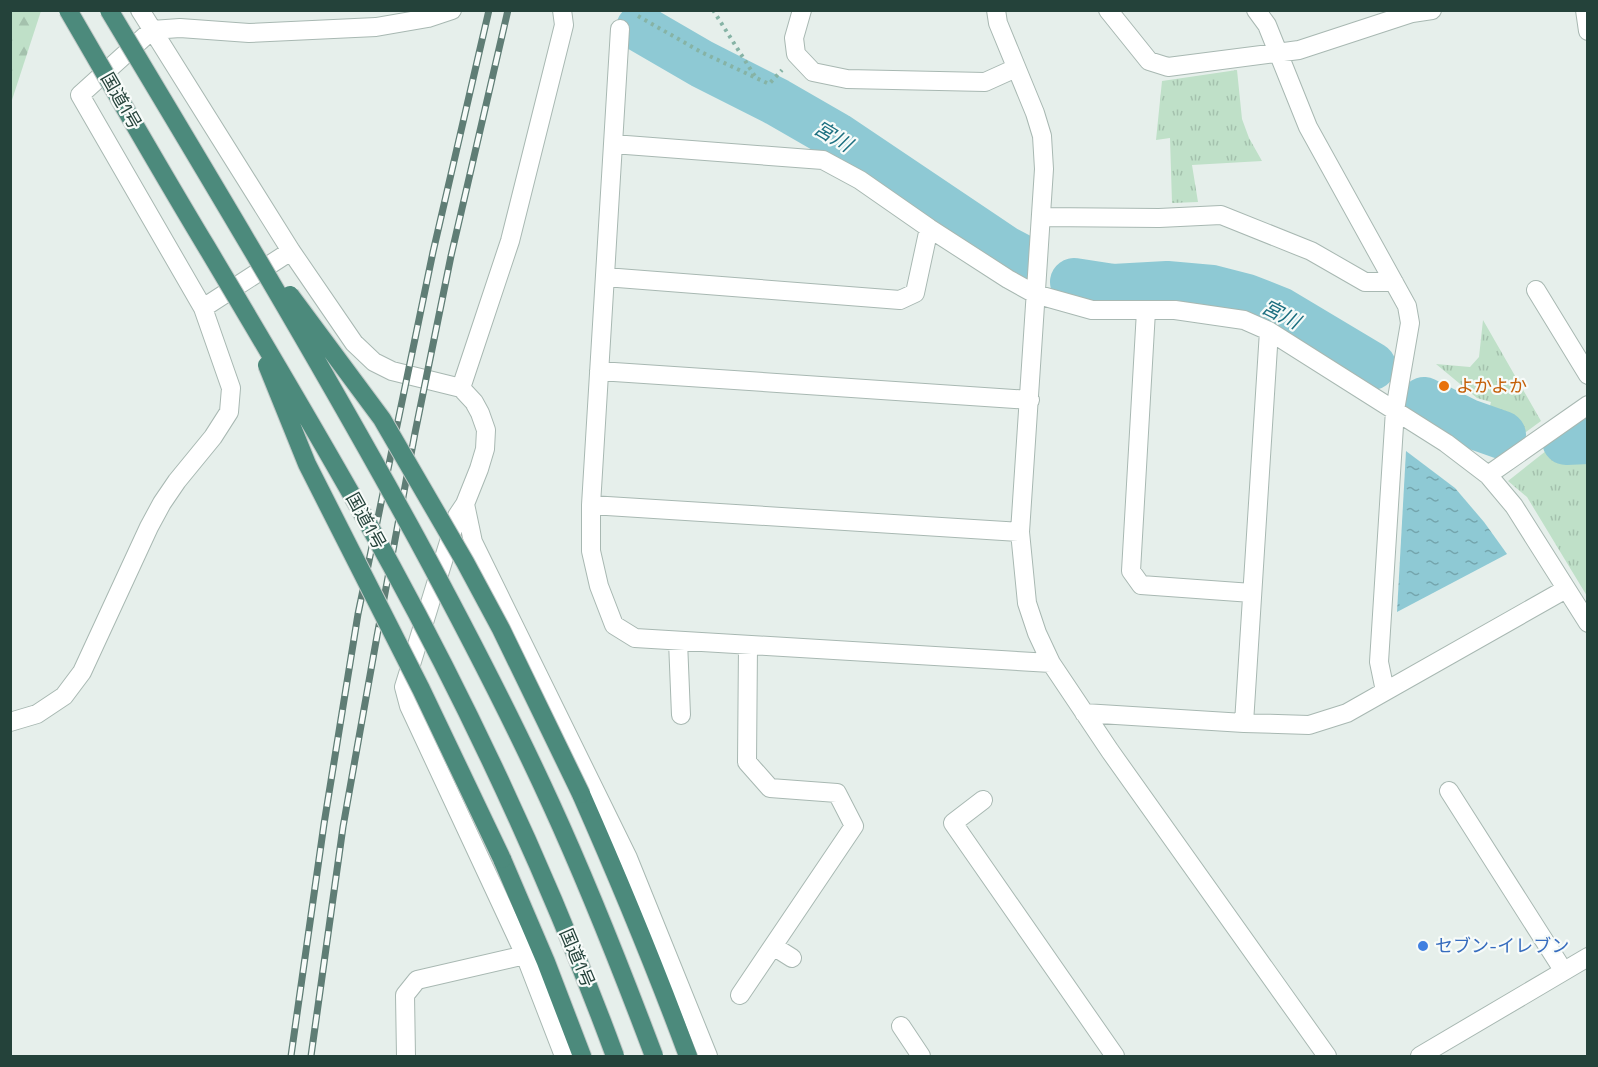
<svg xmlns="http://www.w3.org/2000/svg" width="1598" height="1067" font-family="'Space Grotesk','Noto Sans JP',sans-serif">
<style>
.forest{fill:url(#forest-firs)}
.park{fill:url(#park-tufts)}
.water{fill:url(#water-ripples)}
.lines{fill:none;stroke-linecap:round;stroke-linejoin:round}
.river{stroke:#8ec9d4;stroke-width:48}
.minor-casing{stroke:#a8b8b2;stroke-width:20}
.tertiary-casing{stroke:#a8b8b2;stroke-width:20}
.trunk-casing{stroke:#c2cac8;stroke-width:20}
.path{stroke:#86b3a5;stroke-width:4;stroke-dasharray:3 4.5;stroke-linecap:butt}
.minor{stroke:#fff;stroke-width:18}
.tertiary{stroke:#fff;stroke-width:18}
.trunk{stroke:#4c8a7c;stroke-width:18}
.rail-casing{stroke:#5f7d75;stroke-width:7}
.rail{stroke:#f7fbf9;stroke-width:4.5;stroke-dasharray:14;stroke-linecap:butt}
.trunk-bridge-casing{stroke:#c2cac8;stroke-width:20;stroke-linecap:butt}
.trunk-bridge{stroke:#4c8a7c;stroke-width:18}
.food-dot{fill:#e8710a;stroke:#f7fbf9;stroke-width:2}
.shop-dot{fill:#3f7fe0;stroke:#f7fbf9;stroke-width:2}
.labels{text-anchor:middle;stroke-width:4.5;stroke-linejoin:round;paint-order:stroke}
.street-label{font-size:18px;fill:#24423a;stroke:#f7fbf9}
.food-label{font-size:18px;fill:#c56008;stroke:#f7fbf9;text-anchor:start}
.shop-label{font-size:18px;fill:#366cbe;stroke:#f7fbf9;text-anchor:start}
.water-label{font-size:20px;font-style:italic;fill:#1c6f80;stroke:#f7fbf9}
</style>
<defs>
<pattern id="forest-firs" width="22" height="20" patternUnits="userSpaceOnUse" patternTransform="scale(1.5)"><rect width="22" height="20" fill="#bfe0c8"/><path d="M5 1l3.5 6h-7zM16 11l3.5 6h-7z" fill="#a4c1ad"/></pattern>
<pattern id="park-tufts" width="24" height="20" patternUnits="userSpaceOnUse" patternTransform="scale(1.5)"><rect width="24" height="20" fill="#bfe0c8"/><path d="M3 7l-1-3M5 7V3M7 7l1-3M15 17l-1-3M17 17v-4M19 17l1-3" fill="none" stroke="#a4c1ad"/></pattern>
<pattern id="water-ripples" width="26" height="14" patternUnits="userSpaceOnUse" patternTransform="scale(1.5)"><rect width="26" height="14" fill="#8ec9d4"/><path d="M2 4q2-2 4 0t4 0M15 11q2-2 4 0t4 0" fill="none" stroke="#74a5ad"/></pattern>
</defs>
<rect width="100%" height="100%" fill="#e6efeb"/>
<path class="forest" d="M11,10L41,11L11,103L10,11Z"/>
<path class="park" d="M1237,70L1242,119L1249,138L1262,161L1192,165L1198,202L1172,203L1170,138L1156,140L1162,81Z
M1483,320L1541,421L1526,432L1486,422L1491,402L1477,398L1436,364L1470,367L1479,357Z
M1551,447L1587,448V596L1527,497L1508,481Z"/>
<path class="water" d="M1406,451L1455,488L1484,522L1507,554L1397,612Z"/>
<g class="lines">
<path class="river" d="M640,28L702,64L777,102L836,136L1004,249L1019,257
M1074,282L1113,288L1167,285L1212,289L1247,298L1280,311L1372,366
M1424,401L1468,423L1502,435
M1566,441L1588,440"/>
<defs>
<path id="minor" d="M140,10L291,251L354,343L374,362L392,371L461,388L474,402L480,413L486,430L485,449L479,469L465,504L457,516L404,687L409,706L525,955L564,1056
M802,10L794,38L796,54L813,72L847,79L985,82L1016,68
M996,10L998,23L1035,113L1042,136L1044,169L1020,532L1027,603L1037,633L1051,663L1110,751L1327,1056
M1108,10L1149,61L1168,67L1299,50L1412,13L1432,10
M1256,10L1267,25L1308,127L1407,306L1410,323L1395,410L1379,662L1385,691
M1585,10L1588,31
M620,29L591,505V551L599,586L614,625L635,638L1051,663
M613,144L823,160L860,180L929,228L1008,279L1035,294L1092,310H1175L1244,320L1269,331L1446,443L1488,475L1514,506L1588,623
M1041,217L1159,218L1221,215L1311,251L1365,282H1394
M605,277L900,300L915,293L929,228
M1536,290L1588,375
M203,308L291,251
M1146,311L1131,571L1141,585L1252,593
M599,371L1030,400
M461,388L510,241L564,25L562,10
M1488,475L1588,405
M465,504L473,542L628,858L708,1056
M591,505L1020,532
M678,641L681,715
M1084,713L1244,723L1309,725L1347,713L1566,589
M10,722L37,714L64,696L82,672L149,527L162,503L177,481L213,437L229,412L231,388L203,308L80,95L152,30L180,28L249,33L376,27L428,18L452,10
M1244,723L1269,331
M1449,791L1563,970
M983,800L953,823L1115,1056
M773,946L792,958
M740,995L854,826L837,793L770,788L747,762L748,645
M901,1026L921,1056
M406,1056L405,995L417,980L525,955"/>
<path id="tertiary" d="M1420,1056L1588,957"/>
<path id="trunk" d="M581,794C619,880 655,967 688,1056
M502,859L546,962L582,1056"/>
</defs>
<use href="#minor" class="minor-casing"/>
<use href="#tertiary" class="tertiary-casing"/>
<use href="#trunk" class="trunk-casing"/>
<path class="path" d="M713,10L756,78
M638,16L701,52L769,84L782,70"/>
<use href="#minor" class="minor"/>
<use href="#tertiary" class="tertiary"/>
<use href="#trunk" class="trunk"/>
<defs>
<path id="rail" d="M291,1056L324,824L358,614L433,252L489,10
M311,1056L343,827L377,636L415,433L451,256L508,10"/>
</defs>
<use href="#rail" class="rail-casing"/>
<use href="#rail" class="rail"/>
<defs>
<path id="trunk-bridge" d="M68,10C114,89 159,168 206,246C269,352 332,457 391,565C477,723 553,888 615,1056
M109,10C214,185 319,360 417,539C464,626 510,714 551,804C589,887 622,971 654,1056
M290,295L382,419L465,562L501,629L581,794
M267,365L307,464L421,689L502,859"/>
</defs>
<use href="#trunk-bridge" class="trunk-bridge-casing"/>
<use href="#trunk-bridge" class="trunk-bridge"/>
</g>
<circle class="food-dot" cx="1444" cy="386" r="6"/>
<circle class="shop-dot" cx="1423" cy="946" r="6"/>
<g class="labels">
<g class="street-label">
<text transform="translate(121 101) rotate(60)" y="6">国道1号</text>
<text transform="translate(366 521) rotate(61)" y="6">国道1号</text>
<text transform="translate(577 958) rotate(67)" y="6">国道1号</text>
</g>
<g class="food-label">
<text x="1456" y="392">よかよか</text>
</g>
<g class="shop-label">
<text x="1435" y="952">セブン-イレブン</text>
</g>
<g class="water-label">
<text transform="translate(833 136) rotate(31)" y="7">宮川</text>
<text transform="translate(1281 314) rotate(27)" y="7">宮川</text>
</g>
</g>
<rect width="1598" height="1067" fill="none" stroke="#24423a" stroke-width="24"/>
</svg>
